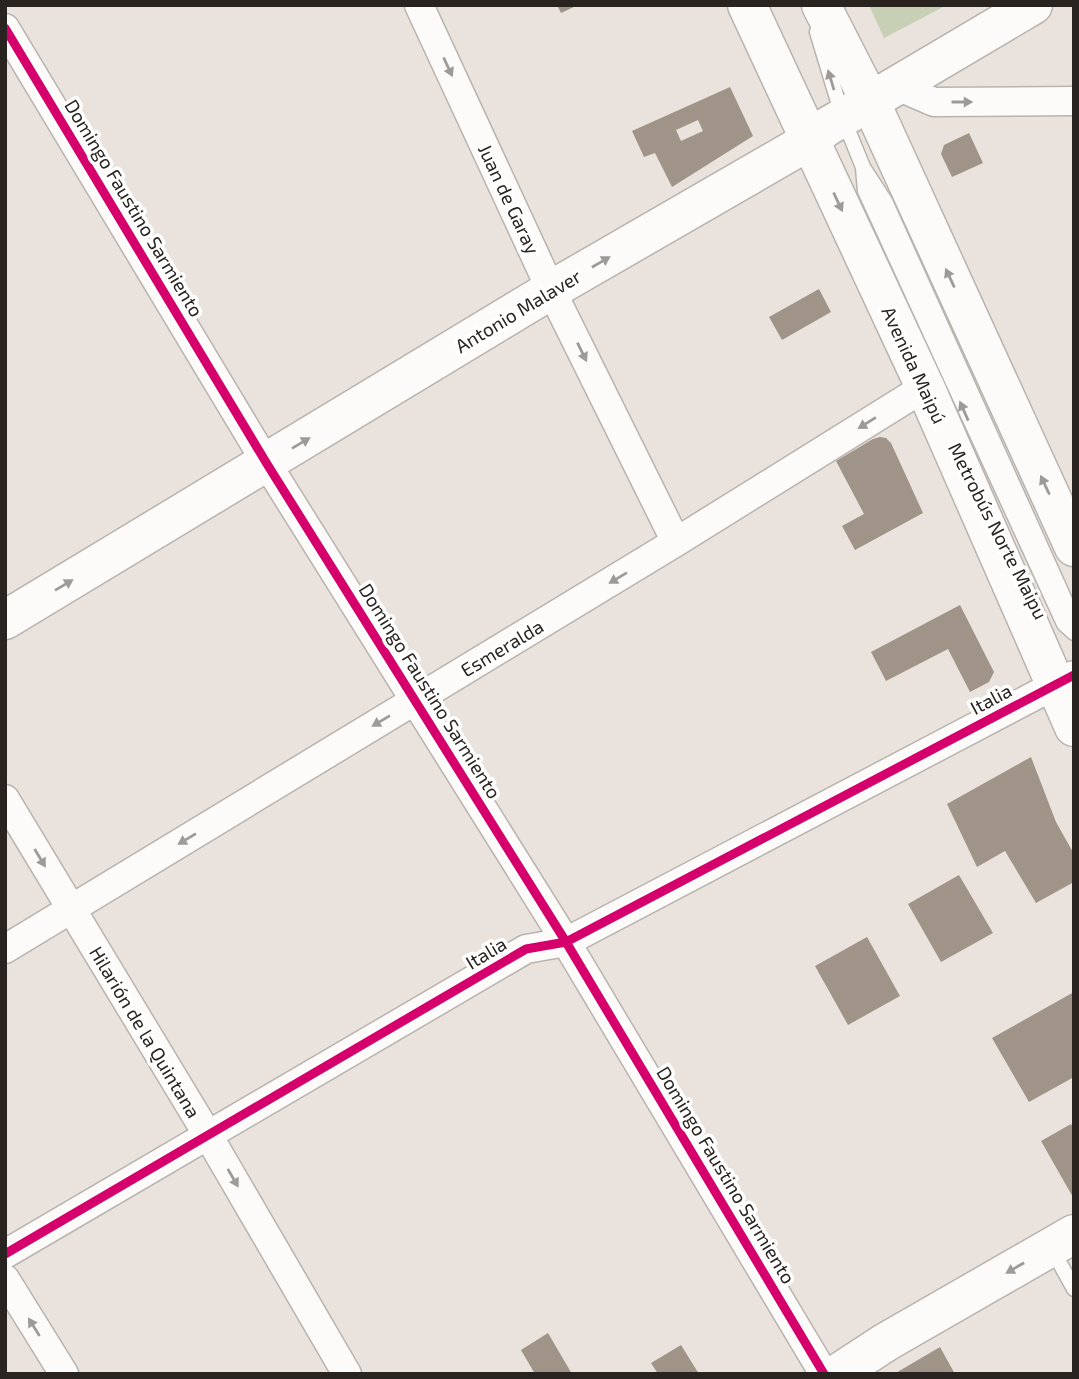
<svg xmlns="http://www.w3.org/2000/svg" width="1079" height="1379" font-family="'Exo 2',sans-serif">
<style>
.green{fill:#c7d0b4}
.building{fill:#a09387;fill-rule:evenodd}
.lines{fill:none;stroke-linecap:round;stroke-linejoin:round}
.lane-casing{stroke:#b9b3ae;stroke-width:17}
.street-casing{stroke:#b9b3ae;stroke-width:31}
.secondary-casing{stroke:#b9b3ae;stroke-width:41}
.lane{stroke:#fcfbfa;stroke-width:14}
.street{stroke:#fcfbfa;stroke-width:28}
.secondary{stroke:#fcfbfa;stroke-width:38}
.cycleway-casing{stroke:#fff;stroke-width:13}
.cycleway{stroke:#d6006c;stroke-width:9}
.oneway{fill:#9d9a98}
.labels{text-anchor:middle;stroke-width:7;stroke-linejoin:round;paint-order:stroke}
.street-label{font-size:19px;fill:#292420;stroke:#fff}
</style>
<rect width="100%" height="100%" fill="#eae3dd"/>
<path class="green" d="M869,5H947L884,38Z"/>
<path class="building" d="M557,5H578L561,13Z
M730,87L753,136L672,187L655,153L644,157L632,131ZM698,120L703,131L681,141L676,130Z
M969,133L983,163L952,177L941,154L944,145Z
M819,289L831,312L782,340L769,317Z
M880,437L886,438L891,443L923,513L855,550L842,526L864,514L836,461L873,439Z
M960,605L994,672L989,682L970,692L948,649L886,681L871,652Z
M1031,757L1056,822L1074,854V882L1036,903L1005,851L977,867L947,804Z
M959,875L993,933L941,962L908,904Z
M867,937L900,996L848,1025L815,966Z
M1074,992V1077L1029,1102L992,1038Z
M1071,1124L1074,1129V1199L1041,1141Z
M548,1333L572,1374H535L521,1350Z
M681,1345L699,1374H658L651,1363Z
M940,1347L955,1374H894Z"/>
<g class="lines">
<defs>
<path id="lane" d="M817,32L843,118L863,167L885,201L1074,620
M863,168L865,191L1064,624L1074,633
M1052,1249L1074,1289"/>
<path id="street" d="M419,5L551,290L676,542
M5,28L267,464L566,942L824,1374
M897,86L934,102L1074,101
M5,799L209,1137L347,1374
M5,949L676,542L925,387
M5,1254L526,949L566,942L1074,675
M5,1279L64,1374"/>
<path id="secondary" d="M747,5L925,387L1074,727
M821,5L870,101L1074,547
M5,620L551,290L809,141L825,128L1033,5
M837,1374L886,1342L1074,1234"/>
</defs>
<use href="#lane" class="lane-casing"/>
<use href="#street" class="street-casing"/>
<use href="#secondary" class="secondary-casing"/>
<use href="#lane" class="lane"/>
<use href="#street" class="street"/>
<use href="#secondary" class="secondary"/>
<defs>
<path id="cycleway" d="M5,28L267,464L566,942L824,1374
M5,1254L526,949L566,942L1074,675"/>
</defs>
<use href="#cycleway" class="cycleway-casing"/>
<use href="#cycleway" class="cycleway"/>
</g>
<defs><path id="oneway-solid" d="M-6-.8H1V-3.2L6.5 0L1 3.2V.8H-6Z" transform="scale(1.75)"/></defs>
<g class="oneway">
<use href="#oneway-solid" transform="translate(448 67) rotate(65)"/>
<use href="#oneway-solid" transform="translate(831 80) rotate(-107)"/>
<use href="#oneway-solid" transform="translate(962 102)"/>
<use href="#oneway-solid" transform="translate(838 202) rotate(65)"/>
<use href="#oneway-solid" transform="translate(601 262) rotate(-30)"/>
<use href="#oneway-solid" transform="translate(950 278) rotate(-115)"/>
<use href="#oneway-solid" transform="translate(582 352) rotate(64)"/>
<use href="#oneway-solid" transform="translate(964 411) rotate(-114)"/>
<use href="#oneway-solid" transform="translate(867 423) rotate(148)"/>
<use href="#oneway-solid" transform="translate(301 443) rotate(-31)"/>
<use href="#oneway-solid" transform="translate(1045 485) rotate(-115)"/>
<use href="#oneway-solid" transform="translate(618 578) rotate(149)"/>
<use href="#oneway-solid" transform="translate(64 585) rotate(-31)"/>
<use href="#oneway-solid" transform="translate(381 721) rotate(149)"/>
<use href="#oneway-solid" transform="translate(187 839) rotate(149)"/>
<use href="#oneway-solid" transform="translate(40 858) rotate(59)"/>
<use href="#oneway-solid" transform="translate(233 1178) rotate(60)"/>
<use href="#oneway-solid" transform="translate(1015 1268) rotate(150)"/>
<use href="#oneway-solid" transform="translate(34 1327) rotate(-122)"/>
</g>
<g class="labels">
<g class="street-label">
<text transform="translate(509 199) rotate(65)" y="7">Juan de Garay</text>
<text transform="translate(134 208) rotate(59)" y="7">Domingo Faustino Sarmiento</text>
<text transform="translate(518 311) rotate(-31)" y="7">Antonio Malaver</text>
<text transform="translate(914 365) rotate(65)" y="7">Avenida Maipú</text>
<text transform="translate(998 531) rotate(63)" y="7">Metrobús Norte Maipu</text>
<text transform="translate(502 648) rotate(-31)" y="7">Esmeralda</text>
<text transform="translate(430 691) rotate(58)" y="7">Domingo Faustino Sarmiento</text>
<text transform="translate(991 699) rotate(-28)" y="7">Italia</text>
<text transform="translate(486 953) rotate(-31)" y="7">Italia</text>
<text transform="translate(145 1032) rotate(59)" y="7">Hilarión de la Quintana</text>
<text transform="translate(726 1175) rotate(59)" y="7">Domingo Faustino Sarmiento</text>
</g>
</g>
<rect width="1079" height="1379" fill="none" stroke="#292420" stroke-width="14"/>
</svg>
